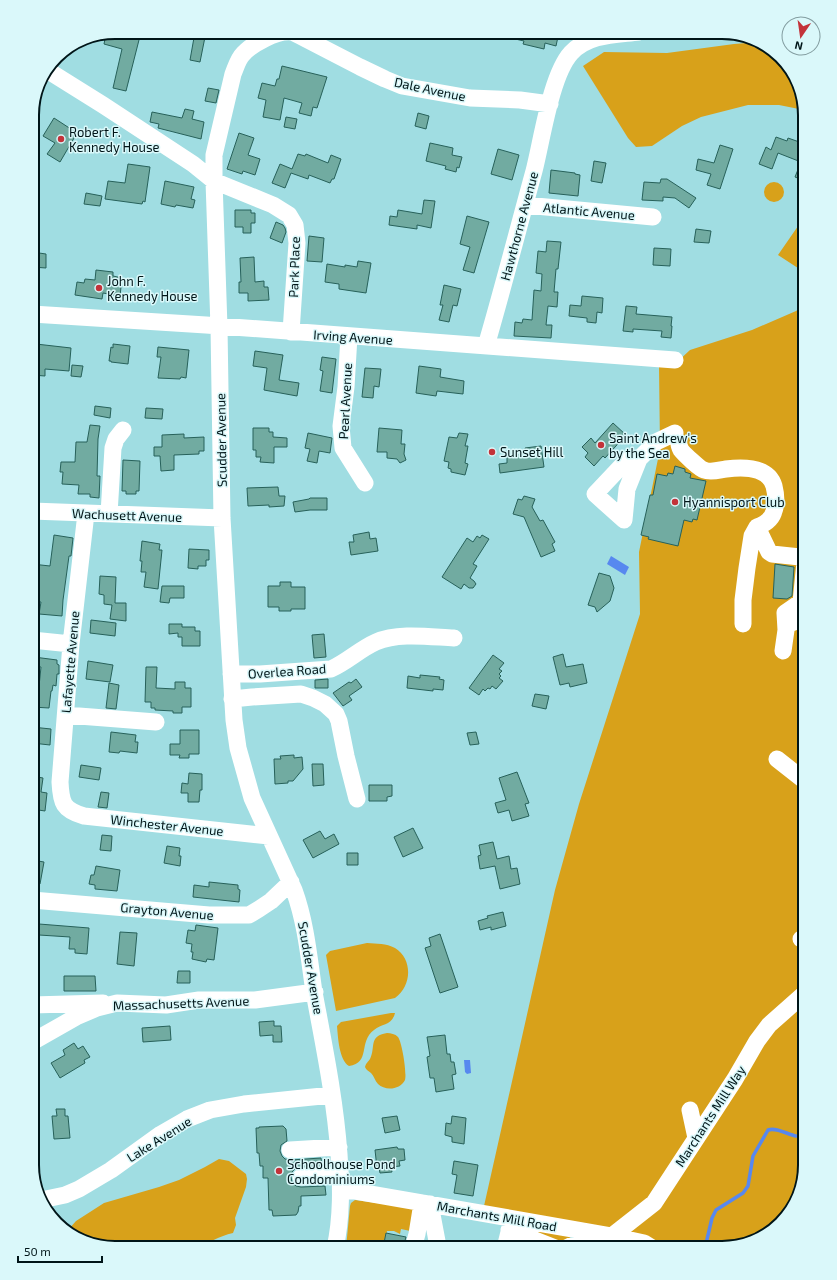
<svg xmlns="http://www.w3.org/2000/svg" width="837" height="1280" font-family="'Exo 2',sans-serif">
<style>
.green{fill:#d8a11a}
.water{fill:#5788ef}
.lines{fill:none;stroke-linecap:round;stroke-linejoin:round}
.stream{stroke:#5788ef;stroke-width:3.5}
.building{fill:#71aba1;stroke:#27615a}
.minor{stroke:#fff;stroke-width:17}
.poi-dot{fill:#c3333a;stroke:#daf8fa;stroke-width:1.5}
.labels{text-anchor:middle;stroke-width:3;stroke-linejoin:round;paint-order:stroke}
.street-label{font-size:13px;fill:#001518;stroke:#daf8fa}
.poi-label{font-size:13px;fill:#001518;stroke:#daf8fa;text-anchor:start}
.rim{fill:none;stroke:#001518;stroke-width:2}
</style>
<rect width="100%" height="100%" fill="#a0dde2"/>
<path class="green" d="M760,42L764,43L794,74L804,110L779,105H748L701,117L682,126L652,146L636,147L628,138L583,66L604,52L667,53L734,44Z
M764 192a10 10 0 1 1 20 0a10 10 0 1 1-20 0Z
M805,216V270L804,272L778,255Z
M805,304V1165L794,1207L763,1237L722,1248H646L484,1206L555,890L579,804L640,614L639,552L660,449L659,365L675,364L690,350L752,330L796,311Z
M367,943C377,944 386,943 395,948C413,959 412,986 395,998L336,1011L326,955L330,951Z
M391,1013H395C392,1026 382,1023 374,1030C358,1042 371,1063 349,1066C339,1060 338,1037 337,1026L341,1022Z
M387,1033C391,1033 395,1034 398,1037C402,1042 407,1073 405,1080C400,1090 385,1091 378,1084C375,1081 374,1076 371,1073C369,1071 366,1070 365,1067C366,1063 368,1062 370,1059C376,1047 368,1036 387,1033Z
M219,1159L229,1161L246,1174L247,1179L246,1187L235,1218L236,1225L233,1233C219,1236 209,1243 196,1248H110L71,1235L68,1230L76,1221L104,1203L159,1187L179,1180L205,1167Z
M355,1200L414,1208L415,1232L401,1229L400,1234L394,1231H387L383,1248H346L350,1206L351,1203Z
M518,1223L573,1235L562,1244Z"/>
<path class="water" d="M611,556L629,567L625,575L607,564Z
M464,1060H470L471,1073L467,1074L465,1072Z"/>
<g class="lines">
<path class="stream" d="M805,1076V1066
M705,1248L712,1218L716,1210L743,1193L748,1186L753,1156L768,1130C780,1126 795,1141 805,1135"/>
</g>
<path class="building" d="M115,32H122L140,36L126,91L113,88L122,49L104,44L106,34Z
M195,32H206L200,62L190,60Z
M503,32H530L543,35L544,32H559L556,46L545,43L544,49L523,44L524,41L502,36Z
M282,66L327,77L317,108L313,107L311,116L299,113L302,103L284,98L280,120L263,117L266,100L258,98L262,83L275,86L277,79H279Z
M208,88L219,90L216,103L205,101Z
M185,109L194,111L192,119L204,122L201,139L158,128L159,124L150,122L152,112L182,118Z
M418,113L429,116L426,129L415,126Z
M286,117L297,119L295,129L284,127Z
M54,118L77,133L60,162L47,154L55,143L43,136Z
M239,133L254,138L248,155L260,159L255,175L243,171L242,174L227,169Z
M776,137L787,141L788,138L805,144V181L795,177L801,162L778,153L772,169L759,164L766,147L771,150Z
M430,143L453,148L452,155L462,157L459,168L457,167L456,172L445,169L446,166L426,161Z
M720,145L733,149L720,189L707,185L711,174L696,170L698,159L714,163Z
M498,149L519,155L512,180L491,174Z
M298,154L305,156L306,154L328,163L331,155L341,159L334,179H332L330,183L309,175L308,179L291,173L285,188L272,183L280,164L292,169Z
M594,161L606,163L602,183L591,181Z
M128,164L150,167L145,202L143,201L142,204L105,199L108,181L125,183Z
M551,170L575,173V174L580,175L578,196L549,193Z
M661,179H667L696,198L689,208L675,198L663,197V201L642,200L644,182L660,183Z
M165,181L194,187L191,199L195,200L193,208L176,205L175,207L161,204Z
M86,193L102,196L100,206L84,204Z
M424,200L435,201L431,228L417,225V229L389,225L390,216L397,217L398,210L422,214Z
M235,210H251V213H255V223H251V233H243V227H235Z
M467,216L489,222L474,273L463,270L470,247L460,244Z
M276,222L283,225L285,228L286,232L282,243L270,238Z
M696,229L711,231L709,243L694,242Z
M309,236L324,238L322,262L307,261Z
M547,241L561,242L558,269H556L554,292H558L557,307L548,306L546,325H552L551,338L514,336L515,322L522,323L523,319L532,320L534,290L541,291L542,274L536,273L538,251L546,252Z
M654,248L671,249L670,266L653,265Z
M32,252L46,254V268L32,267Z
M254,257L255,282L264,281V287H268L269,300L248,301V293H239V282H241L240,258Z
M358,261L371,263L366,293L339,289V284L325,282L327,264L345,267V265L357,267Z
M96,270L113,272V276L122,278L120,296L103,293L102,299L75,295L77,282L84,283L85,279L95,280Z
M444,285L461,289L457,306L453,305L449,322L439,320L443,305H440Z
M582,296L603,298L602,313L597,312L596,323L587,322V318L569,316L570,305L581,306Z
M626,306L637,307L636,314L672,317L671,326H672L671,338L661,337L662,331L633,329V332L623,331Z
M36,344L71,348L69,371L45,369V376L32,375Z
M113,344L130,346L128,364L111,362V361H109L111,347L113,348Z
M158,347L189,350L186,378L181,377L180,379L158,378L161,357H157Z
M255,351L283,355L279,380L299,383L297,396L264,390L267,368L253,366Z
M322,357L336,359L332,393L320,391L323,371L320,370Z
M72,365L83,366L81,377L71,376Z
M419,366L441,369L440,377L464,381L463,394L437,391L436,396L416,393Z
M365,368L381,369L379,387L374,386L373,398L362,397Z
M95,406L111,408L110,418L94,415Z
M146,408L163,409L162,419L145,418Z
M613,423L626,435L605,458L603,456L594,466L585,457L588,453L582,447L591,438L595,443Z
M90,425L100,426L98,439L97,476H100L99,498L90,497V494H78L79,485L62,484L63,472H60L61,462H75L76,442H87Z
M253,428H269V432H273V437L287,438V447H274V463L260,462L261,457H256V450H253Z
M379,428L402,430L401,444H405L404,454L406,460L400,463L397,459L387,458V452H377Z
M308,433L332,438L330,453L319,451L317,463L307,461L310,449L305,448Z
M459,433L468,434L465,446H468L465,463L468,464L465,475L451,472V469L448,468L449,462L444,461L449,437L457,438Z
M184,434V438L204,437V451H199V454L174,455V470L161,471L160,456H154V447H162V435Z
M541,446L544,467L500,473L499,464L507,463V456L526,454L525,448Z
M123,460L140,461L139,491H136V494H126V491H122Z
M675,466L685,469V472L691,474L690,478L706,481L697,520L693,519L692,522L684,520L678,546L648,539L649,537L641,535L650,495H653L657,474L667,476L668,473L673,474Z
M278,487L279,496H285L284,506L269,507V505L248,506L247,488Z
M524,496L535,499L532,507L540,521L543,520L555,542L552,544L555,551L541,557L524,517L513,514L518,499L522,500Z
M310,498H327V510H310L295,512L293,502L309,499Z
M369,532L370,539L376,538L378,551L351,555L349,542H354L353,535Z
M54,535L73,538L71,556H69L63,600L62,616L39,614L41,602L32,601V564L50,566Z
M482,535L489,539L473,564L477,566L470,578L474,581L476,584L473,588H469L464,584L461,589L442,577L467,538L473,542L477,536L480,538Z
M142,541L160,544L159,550H162L158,589L144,587L146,572H141L142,561H140Z
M189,549L209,550V560H206V566H198V569L188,568Z
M775,564L794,567L792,596L787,599L773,598Z
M599,573L610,576L614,588L610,601L597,612L595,607L588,605Z
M100,576L116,577L115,603H126V621L110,619L112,605L104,604V595L99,594Z
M280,582H291V587H305V609H291V611H279V607H268V586H280Z
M162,586H184V598H170L169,603L160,602Z
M91,620L116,623L115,636L90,633Z
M169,624H182V627H195V631H200V646H182V637H178V633L169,634Z
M324,634L326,657L314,658L312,635Z
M563,654L566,667L583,664L587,683L570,687L569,683L560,685L553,657Z
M493,655L504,663L499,669L502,671L499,674L501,676L499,678L503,681L496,689L492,686L490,689L488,688L485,691L483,689L479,695L469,688Z
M34,657L57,660V664L59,665V674H57L56,686L53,685L52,691H51L49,708L32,707V696H38L41,667L33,666Z
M88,661L113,665L110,682L86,679Z
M146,667H157L156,688L175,689V682H185V688H191V707H182V713H173V711L155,710V708H151V702H145Z
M420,675L440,677L439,679L444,680L443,690L433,689V691L407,688L408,676L420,678Z
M328,679V688H315V680Z
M356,679L362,687L349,696L352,700L343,706L333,693L349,682L351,683Z
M109,683L119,685L116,709L106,708Z
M535,694L549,696L546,709L532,706Z
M32,727L51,729L50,745L32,743Z
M180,730H199V754H189V758H179L180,755H170V744H180Z
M111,732L136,735L135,742H138L137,753L120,751L119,753L109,752Z
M476,732L479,744L470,745L467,733Z
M294,755V758L302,757L303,769L293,781H288V783L275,784L274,759H281L280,756Z
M312,764H323L324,785L313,786Z
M81,765L101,768L99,780L79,777Z
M517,772L529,803L525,804L529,816L512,821L509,810L498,813L495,803L506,800L499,778Z
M189,773L202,774V790H200L199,802H188V793H181L182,783L188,784Z
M32,776L43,778L41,792L47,793L45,811L32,809Z
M369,785H392V796L387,797V801H369Z
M101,792L109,793L107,808L98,807Z
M413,828L423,848L403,857L394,837Z
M320,831L325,839L334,834L339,844L313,858L303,840Z
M102,835L112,836L111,851L100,850Z
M493,842L497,859L509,856L511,869L517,868L520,884L500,889L495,866L480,869L478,856L481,855L479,845Z
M167,846L180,848L179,856H181L180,866L164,863Z
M347,853H358V865H347Z
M32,860L44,862L40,884L32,882Z
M96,866L120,870L117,891L95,889V885L89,884L91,875H94Z
M209,882L238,885V889L240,890L239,902L193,897L194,885L209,887Z
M503,912L506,926L491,930V927L480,930L478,921L488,918L487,916Z
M39,924L89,928L87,954L75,953V949H69L70,937L39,935Z
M196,925L218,928L214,960L207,959L206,962L192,959L193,952H191L192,944L186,943L188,930L195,931Z
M120,932L137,933L134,966L117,964Z
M440,934L458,987L440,993L425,948L431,946L429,938Z
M178,971H190V983H177Z
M64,976H95L96,991H64Z
M274,1021V1026H281L282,1042H273V1035L260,1036L259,1022Z
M170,1026L171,1040L143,1042L142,1028Z
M445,1035L447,1054H450L451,1062H454L456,1074L452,1075L454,1089L436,1092L434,1078H430L427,1057L430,1056L427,1037Z
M74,1043L78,1049L83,1046L90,1057L84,1060L85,1063L60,1078L51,1063L65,1055L63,1050Z
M56,1109H65V1116H68L70,1138L54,1139L52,1116H57Z
M397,1116L400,1130L385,1133L382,1118Z
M452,1116L466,1118L464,1144L452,1142V1137L445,1135L446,1123L451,1124Z
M283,1126L286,1129L287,1141L281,1145L280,1151L282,1156L285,1159L291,1160L321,1158L322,1166L300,1167L295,1169L292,1172L291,1177L292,1182L296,1186L301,1187L325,1186L326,1195L301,1196V1206H299L298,1212L296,1215L273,1216L272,1210H269L268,1178H263V1166H260L259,1153H257L256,1128H259V1127Z
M397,1147L398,1149H404L405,1160L399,1161L400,1166L391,1167L392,1172L380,1173L379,1168H377L375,1150Z
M454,1161L478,1165L473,1196L454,1193L457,1175L452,1174Z
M386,1233L406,1237L403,1248H383Z"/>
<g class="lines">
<path class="minor" d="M47,70L103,105L193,164L214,181L273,205L289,215L295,225L297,243L291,332
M525,205L653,217
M32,314L206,325L675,360
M349,336L346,387L341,426L343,448L365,483
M486,346C503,288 518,229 534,171C542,140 551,75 571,53C589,34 615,35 639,32
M679,444C679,446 680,448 681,450C684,454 700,469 704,470C711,473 719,470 726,469C742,467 768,466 774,486C776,494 777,503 774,511C772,520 765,524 757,527L769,552L772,554L800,557L804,560L805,562L801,602L785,613L786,630L783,651
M639,459H628L595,494L624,520L627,489L639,459L656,442L675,433
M32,511L222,518
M85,514V522L71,644L60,782C61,803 63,810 84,816L269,836
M109,514L113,448L116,439L123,430
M743,624V600L747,568L752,536L757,527
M786,625L799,620L805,614
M32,640L71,644
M231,674H260L331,669C347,662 360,649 376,642C398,632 431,637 454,638
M232,699L252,697L301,694L313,698L325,704L336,714L339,721L346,756L357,799
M66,715L156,722
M777,759L805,781
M32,900L209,915H249L259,909L271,901L291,882
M801,939H805
M32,1005L103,1003
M32,1042L76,1017L97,1008L117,1003L166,1005L199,1000H255L315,992
M690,1110L696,1138
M290,1150L339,1147
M301,1177L341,1175
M341,1191H354L612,1236L644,1243L652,1248
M41,1200L65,1195L79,1189L111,1170L161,1134L187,1119L210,1110L244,1104L332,1095
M430,1204L437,1241L435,1248
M509,1230L555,1248
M612,1236L654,1203L735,1079L757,1041L769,1025L805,993
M335,1248C342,1217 341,1185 339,1154C335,1099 324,1046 314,992C309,958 306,923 294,890L252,798L238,748L234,720L222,518L219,327L214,181V155L233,74C236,67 238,59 243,54C252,44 277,30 292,32C294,33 298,35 300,36L360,67L385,79L402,86L470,98L520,100L550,104
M413,1248L417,1234L422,1203
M505,1248L512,1220
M566,1248C575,1245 579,1240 582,1231"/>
</g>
<g class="poi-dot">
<circle cx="61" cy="139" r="4"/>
<circle cx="99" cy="288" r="4"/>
<circle cx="601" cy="445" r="4"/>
<circle cx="492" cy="452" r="4"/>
<circle cx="675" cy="502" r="4"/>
<circle cx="279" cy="1171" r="4"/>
</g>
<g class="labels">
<g class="street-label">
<text transform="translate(430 89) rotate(12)" y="5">Dale Avenue</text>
<text transform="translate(589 211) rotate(5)" y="5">Atlantic Avenue</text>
<text transform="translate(519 226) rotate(-75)" y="5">Hawthorne Avenue</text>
<text transform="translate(294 267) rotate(-88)" y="5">Park Place</text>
<text transform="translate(353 337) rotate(4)" y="5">Irving Avenue</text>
<text transform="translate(345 401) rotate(-87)" y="5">Pearl Avenue</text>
<text transform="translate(221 440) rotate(-91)" y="5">Scudder Avenue</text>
<text transform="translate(127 515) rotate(2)" y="5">Wachusett Avenue</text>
<text transform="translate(70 662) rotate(-85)" y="5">Lafayette Avenue</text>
<text transform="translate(287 671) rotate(-4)" y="5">Overlea Road</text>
<text transform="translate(167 825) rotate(6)" y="5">Winchester Avenue</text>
<text transform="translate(167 911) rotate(5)" y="5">Grayton Avenue</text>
<text transform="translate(311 968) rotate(80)" y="5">Scudder Avenue</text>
<text transform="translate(181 1003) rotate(-2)" y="5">Massachusetts Avenue</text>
<text transform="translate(710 1116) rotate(-57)" y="5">Marchants Mill Way</text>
<text transform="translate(159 1139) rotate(-32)" y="5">Lake Avenue</text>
<text transform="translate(497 1216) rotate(10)" y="5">Marchants Mill Road</text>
</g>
<g class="poi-label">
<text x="69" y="137">Robert F.<tspan x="69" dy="15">Kennedy House</tspan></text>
<text x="107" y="286">John F.<tspan x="107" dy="15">Kennedy House</tspan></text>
<text x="609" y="443">Saint Andrew's<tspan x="609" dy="15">by the Sea</tspan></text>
<text x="500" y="457">Sunset Hill</text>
<text x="683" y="507">Hyannisport Club</text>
<text x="287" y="1169">Schoolhouse Pond<tspan x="287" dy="15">Condominiums</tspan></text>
</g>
</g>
<path d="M0 0H837V1280H0ZM115 39H722A76 76 0 0 1 798 115V1165A76 76 0 0 1 722 1241H115A76 76 0 0 1 39 1165V115A76 76 0 0 1 115 39Z" fill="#daf8fa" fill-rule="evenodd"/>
<path class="rim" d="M115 39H722A76 76 0 0 1 798 115V1165A76 76 0 0 1 722 1241H115A76 76 0 0 1 39 1165V115A76 76 0 0 1 115 39Z"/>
<g transform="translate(801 36) rotate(193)"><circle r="19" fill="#daf8fa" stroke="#839da0"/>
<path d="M0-3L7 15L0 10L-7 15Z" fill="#c3333a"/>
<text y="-6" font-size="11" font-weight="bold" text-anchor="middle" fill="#001518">N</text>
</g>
<path d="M18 1256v6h84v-6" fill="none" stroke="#001518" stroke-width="2"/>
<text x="24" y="1256" font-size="12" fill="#001518" stroke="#daf8fa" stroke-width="3" paint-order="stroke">50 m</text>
</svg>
